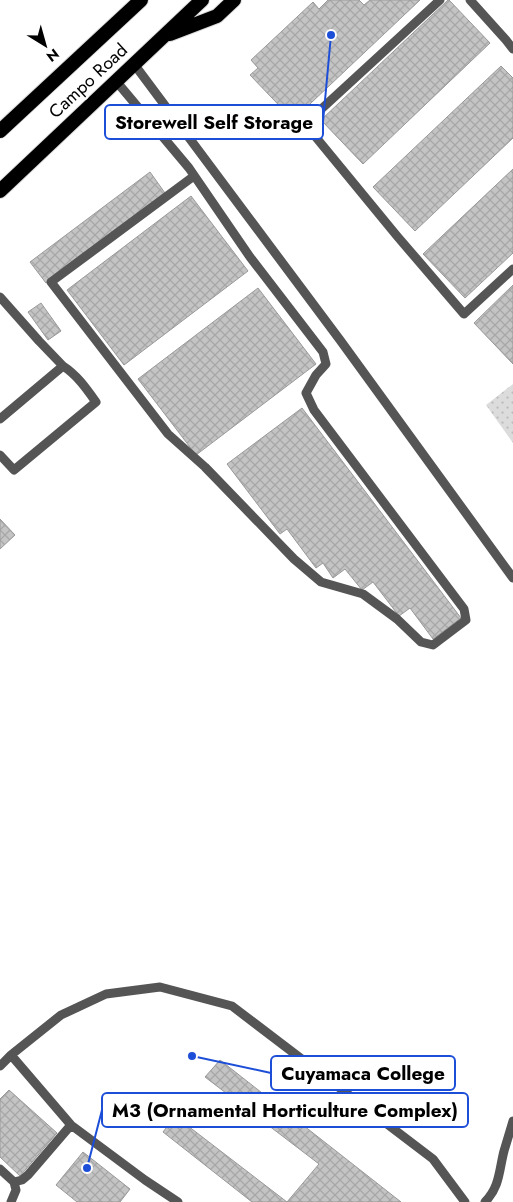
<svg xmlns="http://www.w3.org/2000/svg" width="513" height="1202" font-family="Jost,sans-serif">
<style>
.grass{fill:url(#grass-dots)}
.building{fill:url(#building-cross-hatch);stroke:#999}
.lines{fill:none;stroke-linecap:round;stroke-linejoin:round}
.trunk-casing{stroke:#dbdbdb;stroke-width:16}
.service{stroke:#555;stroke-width:9}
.trunk{stroke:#000;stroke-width:14}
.labels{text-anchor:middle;stroke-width:4.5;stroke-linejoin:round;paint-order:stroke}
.street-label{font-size:18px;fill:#000;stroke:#fff}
.leader{fill:none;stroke:#1d4ed8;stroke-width:2}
.callout-dot{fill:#1d4ed8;stroke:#fff;stroke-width:2}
.callout{fill:#fff;stroke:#1d4ed8;stroke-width:2}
.callout-label{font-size:19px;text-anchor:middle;font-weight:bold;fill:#000}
</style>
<defs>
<pattern id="grass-dots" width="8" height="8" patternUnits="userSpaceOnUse" patternTransform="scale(1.25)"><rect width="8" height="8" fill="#dcdcdc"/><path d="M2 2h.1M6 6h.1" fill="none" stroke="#bbb" stroke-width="1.8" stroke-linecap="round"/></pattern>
<pattern id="building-cross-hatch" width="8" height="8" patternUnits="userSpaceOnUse" patternTransform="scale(1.25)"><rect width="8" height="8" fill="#c4c4c4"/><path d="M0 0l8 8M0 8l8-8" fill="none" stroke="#a7a7a7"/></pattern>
</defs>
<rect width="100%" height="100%" fill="#fff"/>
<path class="grass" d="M513,384V443L486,405Z"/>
<path class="building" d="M328,0H359L364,5L370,0H420L293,120L250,75L258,68L251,60L313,2L319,9Z
M448,0H449L490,43L363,164L321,120Z
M501,66L513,78V138L415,231L373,187Z
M513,169V253L465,298L423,254Z
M150,172L165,193L46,283L30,262Z
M191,196L248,271L124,365L67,290Z
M513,285V364L474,323Z
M258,288L316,364L196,455L138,379Z
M41,303L61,331L48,340L28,312Z
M302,408L461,618L433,639L410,608L399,616L373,582L362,590L345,569L333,578L323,563L316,568L287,529L280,534L227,464Z
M0,519L15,535L0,549Z
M220,1060L401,1202H252L163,1132L175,1116L287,1202L319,1164L205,1077Z
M9,1090L57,1133L20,1176L0,1157V1099Z
M83,1152L130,1189L120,1202H77L56,1185Z"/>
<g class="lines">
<defs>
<path id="trunk" d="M170,34L217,16L234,0
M0,131L141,0
M0,191L202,0"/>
</defs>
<use href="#trunk" class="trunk-casing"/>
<path class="service" d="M440,0L305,124L397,236L464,314L513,269
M470,0L506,40L513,49
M134,64L340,340L513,578
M116,81L189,168L250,257L323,352L326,364L316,375L306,393L314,410L464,609L466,620L433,645L421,642L397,619L363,594L321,582L294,559L205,467L168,434L51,282L194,176
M0,297L39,341L63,366L0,419
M0,455L14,470L96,402C86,388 77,375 63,366
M11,1055L71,1125L145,1180L178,1202
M0,1066L11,1055L61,1015L106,994L160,987L232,1006L433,1159L465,1202
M0,1169L14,1182L16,1190L11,1202
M14,1182L22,1180L28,1175L71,1125
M485,1202C500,1187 499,1170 504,1151C507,1141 510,1131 513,1121"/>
<use href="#trunk" class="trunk"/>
</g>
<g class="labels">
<g class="street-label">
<text transform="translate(88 81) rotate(-43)" y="6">Campo Road</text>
</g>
</g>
<path class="leader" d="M331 35L323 122M192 1056L271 1073M87 1168L102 1110"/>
<g class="callout-dot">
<circle cx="331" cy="35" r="5"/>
<circle cx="192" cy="1056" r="5"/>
<circle cx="87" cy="1168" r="5"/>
</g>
<g class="callout">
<rect x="105" y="105" width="218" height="34" rx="5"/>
<rect x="271" y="1056" width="184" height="34" rx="5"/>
<rect x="102" y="1093" width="366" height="34" rx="5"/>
</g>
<g class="callout-label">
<text x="214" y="129">Storewell Self Storage</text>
<text x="363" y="1080">Cuyamaca College</text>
<text x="285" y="1117">M3 (Ornamental Horticulture Complex)</text>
</g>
<g transform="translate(45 45) rotate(143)" stroke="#ffffff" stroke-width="4" paint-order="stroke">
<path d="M0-4L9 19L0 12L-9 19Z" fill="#000000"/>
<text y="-8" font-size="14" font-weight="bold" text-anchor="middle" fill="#000000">N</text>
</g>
</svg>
